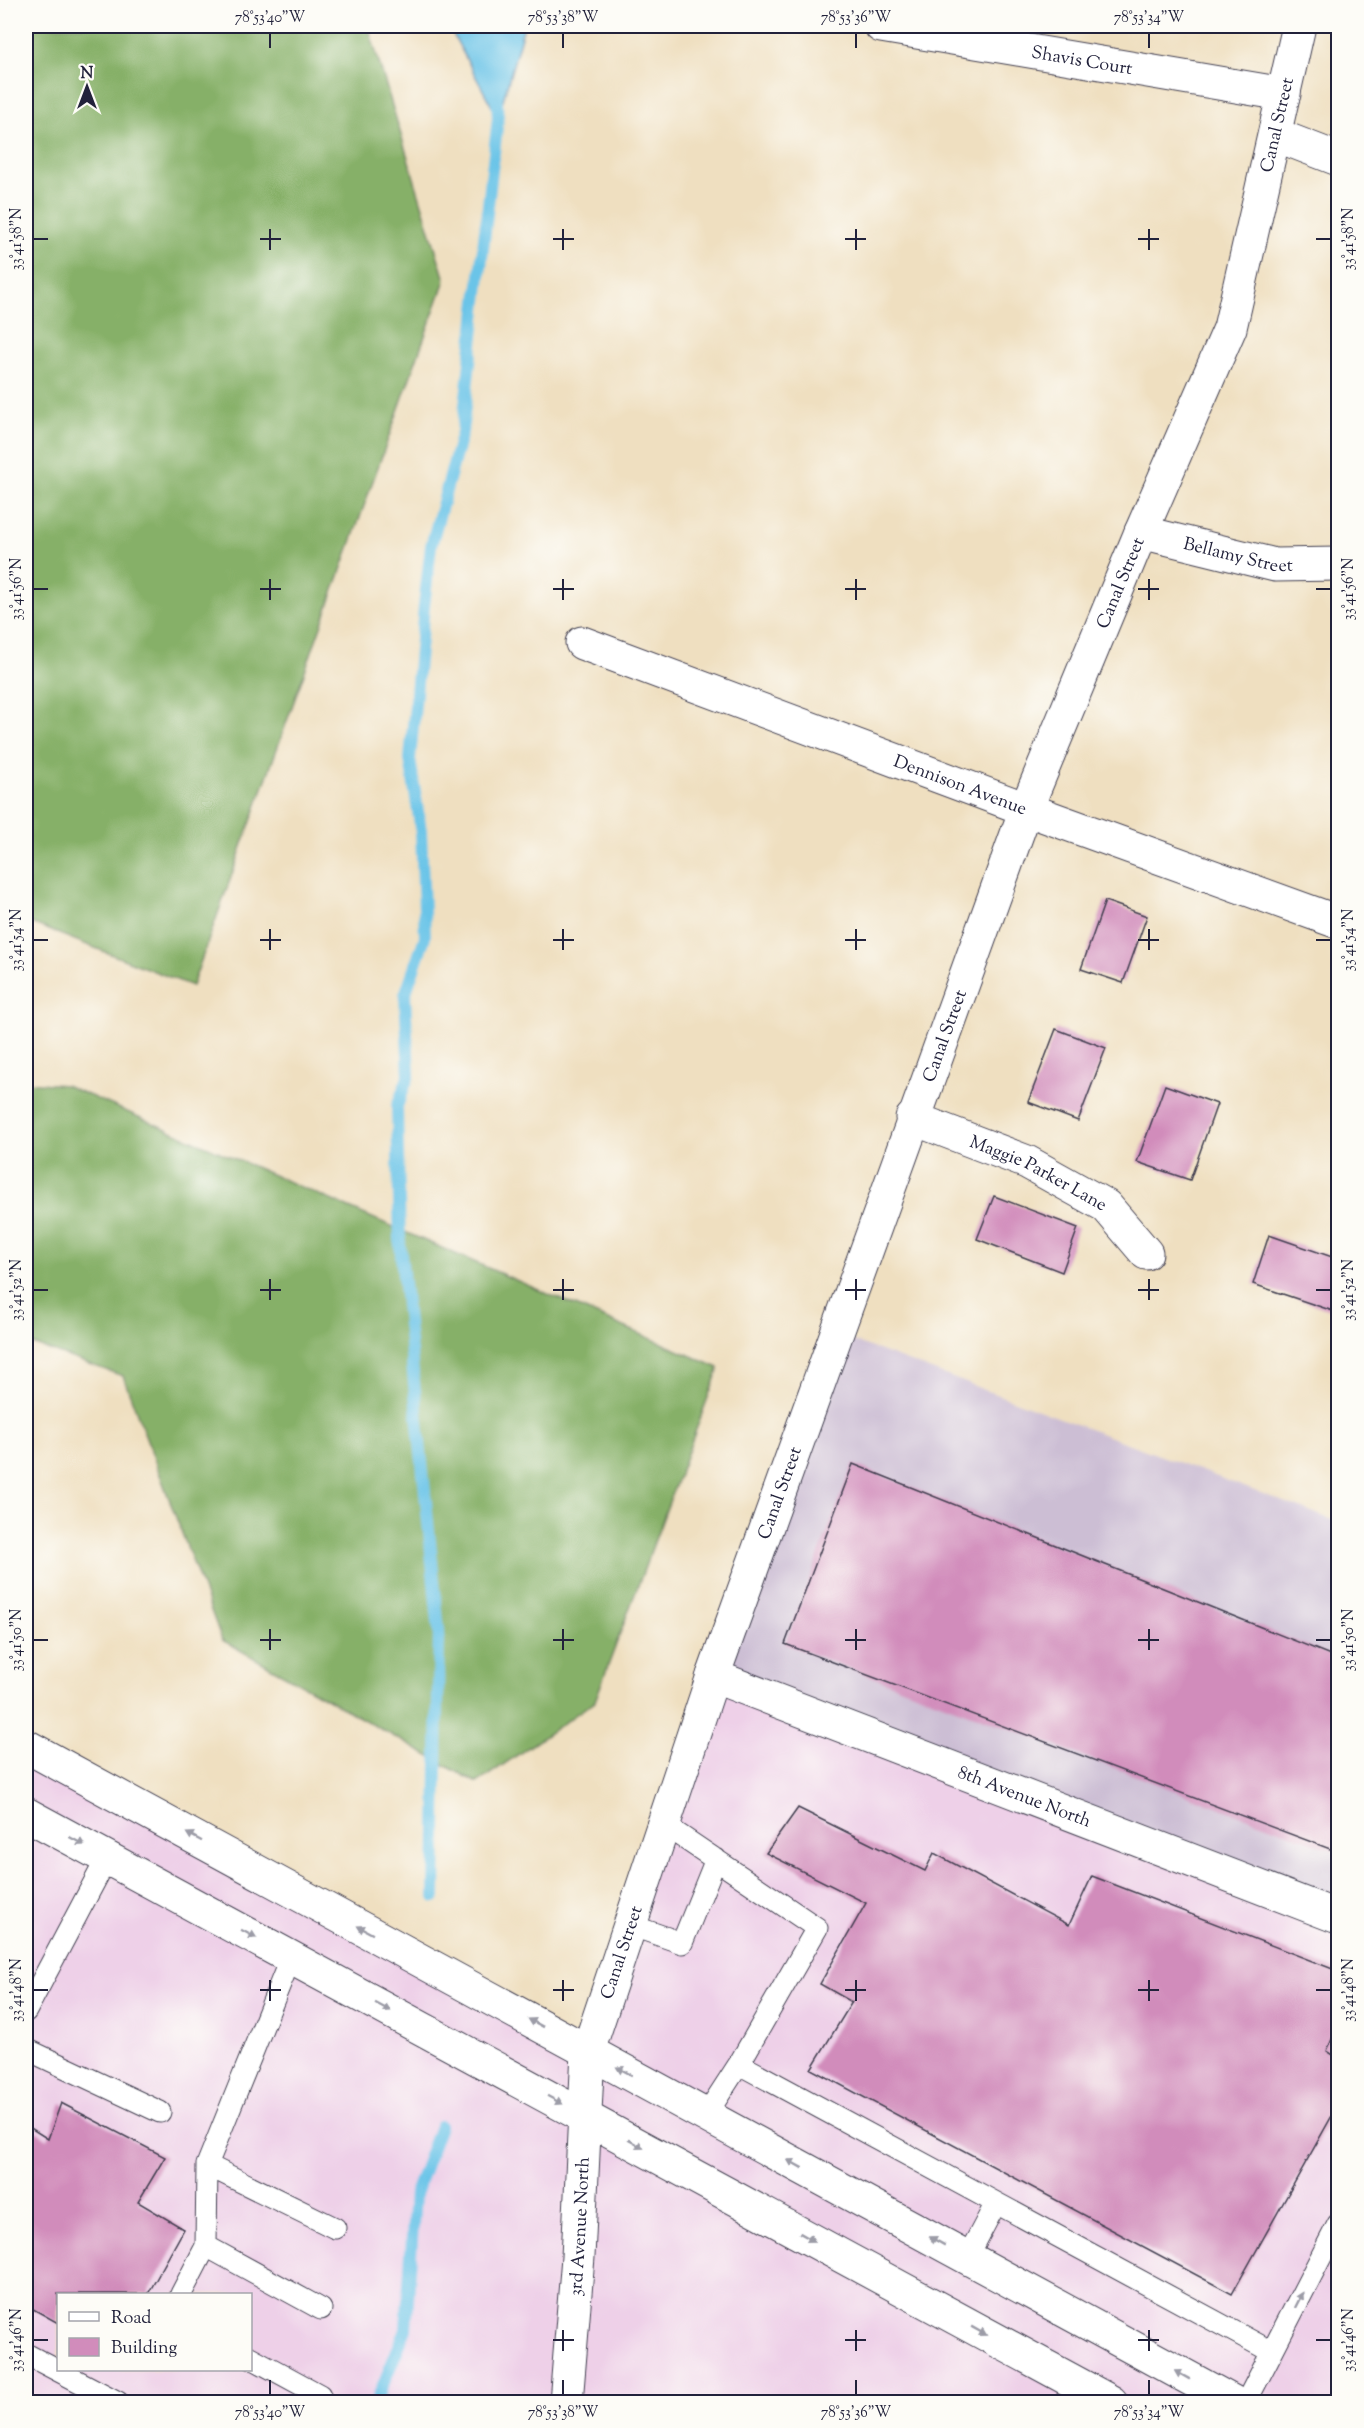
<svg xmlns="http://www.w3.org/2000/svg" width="1364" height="2428" font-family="'Sorts Mill Goudy',serif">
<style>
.built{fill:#eed0e8;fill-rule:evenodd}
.industrial{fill:#ccbed4}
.forest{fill:#86b067;stroke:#546951;stroke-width:1.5}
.water{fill:#6ac4e8;stroke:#467392;stroke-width:1.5}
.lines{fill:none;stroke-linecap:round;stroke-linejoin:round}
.stream{stroke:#6ac4e8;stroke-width:12}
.building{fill:#d18cbb}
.service-casing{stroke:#413e4f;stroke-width:23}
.minor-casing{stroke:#413e4f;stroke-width:35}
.tertiary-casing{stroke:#413e4f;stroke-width:35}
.primary-casing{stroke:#413e4f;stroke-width:35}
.service{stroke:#fff;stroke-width:21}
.minor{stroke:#fff;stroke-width:33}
.tertiary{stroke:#fff;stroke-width:33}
.primary{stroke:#fff;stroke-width:33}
.oneway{fill:#9c9ca7}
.ticks{fill:none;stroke:#22223b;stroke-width:2}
.labels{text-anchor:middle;stroke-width:4.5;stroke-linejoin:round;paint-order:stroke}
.street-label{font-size:18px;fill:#22223b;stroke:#fdfcf7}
.neatline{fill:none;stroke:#22223b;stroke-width:2}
.ticks-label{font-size:15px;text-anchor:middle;fill:#22223b}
</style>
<rect width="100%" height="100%" fill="#fdfcf7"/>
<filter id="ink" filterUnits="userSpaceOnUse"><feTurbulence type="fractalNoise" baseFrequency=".0167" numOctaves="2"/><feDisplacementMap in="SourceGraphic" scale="12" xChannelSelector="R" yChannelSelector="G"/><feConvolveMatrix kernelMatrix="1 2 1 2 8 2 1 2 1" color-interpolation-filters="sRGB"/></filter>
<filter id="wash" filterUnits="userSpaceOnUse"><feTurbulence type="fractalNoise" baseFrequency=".008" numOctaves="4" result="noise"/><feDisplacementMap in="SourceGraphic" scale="24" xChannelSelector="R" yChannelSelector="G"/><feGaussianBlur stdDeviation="1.35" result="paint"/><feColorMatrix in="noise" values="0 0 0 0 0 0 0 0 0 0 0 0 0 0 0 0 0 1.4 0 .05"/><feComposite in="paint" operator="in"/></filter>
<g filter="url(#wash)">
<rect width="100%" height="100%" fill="#efdfc0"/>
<path class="built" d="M708,1674L1338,1915V2402H26V1746L588,2051ZM58,2294H250V2370H58Z"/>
<path class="industrial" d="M835,1334L1338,1522V1915L713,1676Z"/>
<path class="forest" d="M26,26H368L445,280L192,986L26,921Z
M26,1082L65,1085L719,1368L595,1701L477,1783L222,1640L123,1376L26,1342Z"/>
<path class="water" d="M451,26H524L498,118L454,36Z"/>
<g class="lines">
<path class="stream" d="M435,1897L439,1631L400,1244L397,1106L409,1075L405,995L425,937L421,831L410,759L424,606L431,546L462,432L498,118L497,102
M376,2402L406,2329L415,2194L440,2126"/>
</g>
<g id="blocks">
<path class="building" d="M1105,901L1147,916L1123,983L1081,969Z
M1056,1029L1106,1048L1078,1121L1028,1102Z
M1165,1085L1217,1104L1190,1180L1137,1162Z
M994,1196L1078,1228L1062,1272L977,1239Z
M1269,1235L1338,1259V1295L1333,1311L1253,1284Z
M853,1464L1338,1658V1852L785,1644Z
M798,1808L925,1871L934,1853L1069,1925L1092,1876L1338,1971V2025L1327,2051L1338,2058V2105L1232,2294L811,2069L852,2002L820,1984L866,1903L766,1853Z
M61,2103L165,2157L138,2202L184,2229L148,2294H58V2323L26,2305V2125L48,2139Z"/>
</g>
</g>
<g filter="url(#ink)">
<use href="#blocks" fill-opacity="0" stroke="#413e4f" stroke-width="1.5"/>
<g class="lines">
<defs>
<path id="service" d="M663,1824L817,1928L739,2064
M630,1925L682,1943L716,1859
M26,2011L107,1858
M26,2049L160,2112
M706,2115L739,2064L1272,2352
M207,2165L335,2228
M206,2246L321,2309
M967,2258L996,2203
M181,2294L206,2246L207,2165L291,1957
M26,2354L118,2402
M250,2357L320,2395
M1246,2402L1338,2224"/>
<g id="minor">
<path id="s1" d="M881,26L1284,94"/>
<path d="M1276,135L1338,159"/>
<path id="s2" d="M1141,532L1275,565L1338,564"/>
<path id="s3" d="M582,643L1026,809L1338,922"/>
<path id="s4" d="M912,1118L1027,1162L1106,1206L1146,1253"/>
<path id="s5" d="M713,1676L1338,1917"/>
<path id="s6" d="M588,2051L713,1676L1026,809L1141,532L1230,328L1299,26"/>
</g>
<g id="tertiary">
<path id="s7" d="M566,2402L578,2257L588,2051"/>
</g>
<path id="primary" d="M26,1746L1233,2402
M26,1814L1111,2402"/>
</defs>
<use href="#service" class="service-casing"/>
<use href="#minor" class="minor-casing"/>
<use href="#tertiary" class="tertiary-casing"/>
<use href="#primary" class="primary-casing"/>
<use href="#service" class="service"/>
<use href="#minor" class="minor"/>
<use href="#tertiary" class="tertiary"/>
<use href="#primary" class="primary"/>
</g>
<defs><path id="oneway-solid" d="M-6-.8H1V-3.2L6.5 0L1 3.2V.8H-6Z" transform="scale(1.5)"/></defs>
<g class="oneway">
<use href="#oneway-solid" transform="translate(194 1837) rotate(-152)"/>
<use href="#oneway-solid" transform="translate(77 1841) rotate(28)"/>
<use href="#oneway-solid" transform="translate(365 1930) rotate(-152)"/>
<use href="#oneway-solid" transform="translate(249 1934) rotate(28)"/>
<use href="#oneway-solid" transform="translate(383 2007) rotate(28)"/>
<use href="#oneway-solid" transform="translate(536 2023) rotate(-152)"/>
<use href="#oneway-solid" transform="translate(624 2071) rotate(-152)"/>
<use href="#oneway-solid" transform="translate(555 2100) rotate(28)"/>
<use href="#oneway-solid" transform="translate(636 2144) rotate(29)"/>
<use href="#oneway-solid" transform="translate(795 2164) rotate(-151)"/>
<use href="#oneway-solid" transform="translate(807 2237) rotate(29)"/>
<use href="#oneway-solid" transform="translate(937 2241) rotate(-151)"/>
<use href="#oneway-solid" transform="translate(1299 2300) rotate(-63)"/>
<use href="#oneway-solid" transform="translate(979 2331) rotate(29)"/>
<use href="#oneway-solid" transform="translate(1182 2375) rotate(-151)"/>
</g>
</g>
<path class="ticks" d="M270,33V48M563,33V48M856,33V48M1149,33V48M270,229V250M563,229V250M856,229V250M1149,229V250M33,239H48M260,239H281M553,239H574M845,239H866M1138,239H1159M1316,239H1331M270,579V600M563,579V600M856,579V600M1149,579V600M33,589H48M260,589H281M553,589H574M845,589H866M1138,589H1159M1316,589H1331M270,929V950M563,929V950M856,929V950M1149,929V950M33,940H48M260,940H281M553,940H574M845,940H866M1138,940H1159M1316,940H1331M270,1279V1300M563,1279V1300M856,1279V1300M1149,1279V1300M33,1290H48M260,1290H281M553,1290H574M845,1290H866M1138,1290H1159M1316,1290H1331M270,1629V1650M563,1629V1650M856,1629V1650M1149,1629V1650M33,1640H48M260,1640H281M553,1640H574M845,1640H866M1138,1640H1159M1316,1640H1331M270,1980V2001M563,1980V2001M856,1980V2001M1149,1980V2001M33,1990H48M260,1990H281M553,1990H574M845,1990H866M1138,1990H1159M1316,1990H1331M563,2330V2351M856,2330V2351M1149,2330V2351M33,2340H48M553,2340H574M845,2340H866M1138,2340H1159M1316,2340H1331M270,2380V2395M563,2380V2395M856,2380V2395M1149,2380V2395"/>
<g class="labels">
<g class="street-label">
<text dy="6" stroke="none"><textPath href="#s1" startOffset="204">Shavis Court</textPath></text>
<text dy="6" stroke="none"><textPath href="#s6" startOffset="2048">Canal Street</textPath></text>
<text dy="6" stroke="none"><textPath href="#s2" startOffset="100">Bellamy Street</textPath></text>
<text dy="6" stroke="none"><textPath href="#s6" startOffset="1562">Canal Street</textPath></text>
<text dy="6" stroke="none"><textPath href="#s3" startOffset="404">Dennison Avenue</textPath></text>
<text dy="6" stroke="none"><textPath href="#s6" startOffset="1076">Canal Street</textPath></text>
<text dy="6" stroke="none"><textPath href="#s4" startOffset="138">Maggie Parker Lane</textPath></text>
<text dy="6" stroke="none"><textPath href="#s6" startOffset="590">Canal Street</textPath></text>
<text dy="6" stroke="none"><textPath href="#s5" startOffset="334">8th Avenue North</textPath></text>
<text dy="6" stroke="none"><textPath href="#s6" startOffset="104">Canal Street</textPath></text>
<text dy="6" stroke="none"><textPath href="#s7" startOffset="176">3rd Avenue North</textPath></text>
</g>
</g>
<rect width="1364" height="2428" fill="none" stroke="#fdfcf7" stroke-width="66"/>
<rect x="57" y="2293" width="195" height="78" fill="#fdfcf7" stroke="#a5a5ac" stroke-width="1.5"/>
<rect x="69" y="2312" width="30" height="9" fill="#ffffff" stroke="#a5a5ac" stroke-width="1.5"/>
<text x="111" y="2323" font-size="18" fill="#22223b">Road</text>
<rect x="69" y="2338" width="30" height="18" fill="#d18cbb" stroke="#a5a5ac" stroke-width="1.5"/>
<text x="111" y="2353" font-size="18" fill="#22223b">Building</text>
<g transform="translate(87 87)" stroke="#fdfcf7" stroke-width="4.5" paint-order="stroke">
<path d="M0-4.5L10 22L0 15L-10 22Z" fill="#22223b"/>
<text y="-9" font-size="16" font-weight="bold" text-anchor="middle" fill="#22223b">N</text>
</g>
<rect x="33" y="33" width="1298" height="2362" class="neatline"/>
<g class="ticks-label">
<text x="270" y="22">78°53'40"W</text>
<text x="563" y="22">78°53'38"W</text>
<text x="856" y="22">78°53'36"W</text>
<text x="1149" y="22">78°53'34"W</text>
<text transform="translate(16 239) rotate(-90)" y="5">33°41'58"N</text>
<text transform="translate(1348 239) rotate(-90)" y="5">33°41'58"N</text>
<text transform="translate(16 589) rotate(-90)" y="5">33°41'56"N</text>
<text transform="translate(1348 589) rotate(-90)" y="5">33°41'56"N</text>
<text transform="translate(16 940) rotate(-90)" y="5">33°41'54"N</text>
<text transform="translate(1348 940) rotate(-90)" y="5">33°41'54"N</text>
<text transform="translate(16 1290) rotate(-90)" y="5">33°41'52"N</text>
<text transform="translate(1348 1290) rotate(-90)" y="5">33°41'52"N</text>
<text transform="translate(16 1640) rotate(-90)" y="5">33°41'50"N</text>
<text transform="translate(1348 1640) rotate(-90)" y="5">33°41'50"N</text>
<text transform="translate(16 1990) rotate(-90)" y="5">33°41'48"N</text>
<text transform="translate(1348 1990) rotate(-90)" y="5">33°41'48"N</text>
<text transform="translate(16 2340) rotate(-90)" y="5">33°41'46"N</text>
<text transform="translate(1348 2340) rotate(-90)" y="5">33°41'46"N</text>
<text x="270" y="2417">78°53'40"W</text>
<text x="563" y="2417">78°53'38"W</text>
<text x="856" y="2417">78°53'36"W</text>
<text x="1149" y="2417">78°53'34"W</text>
</g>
</svg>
